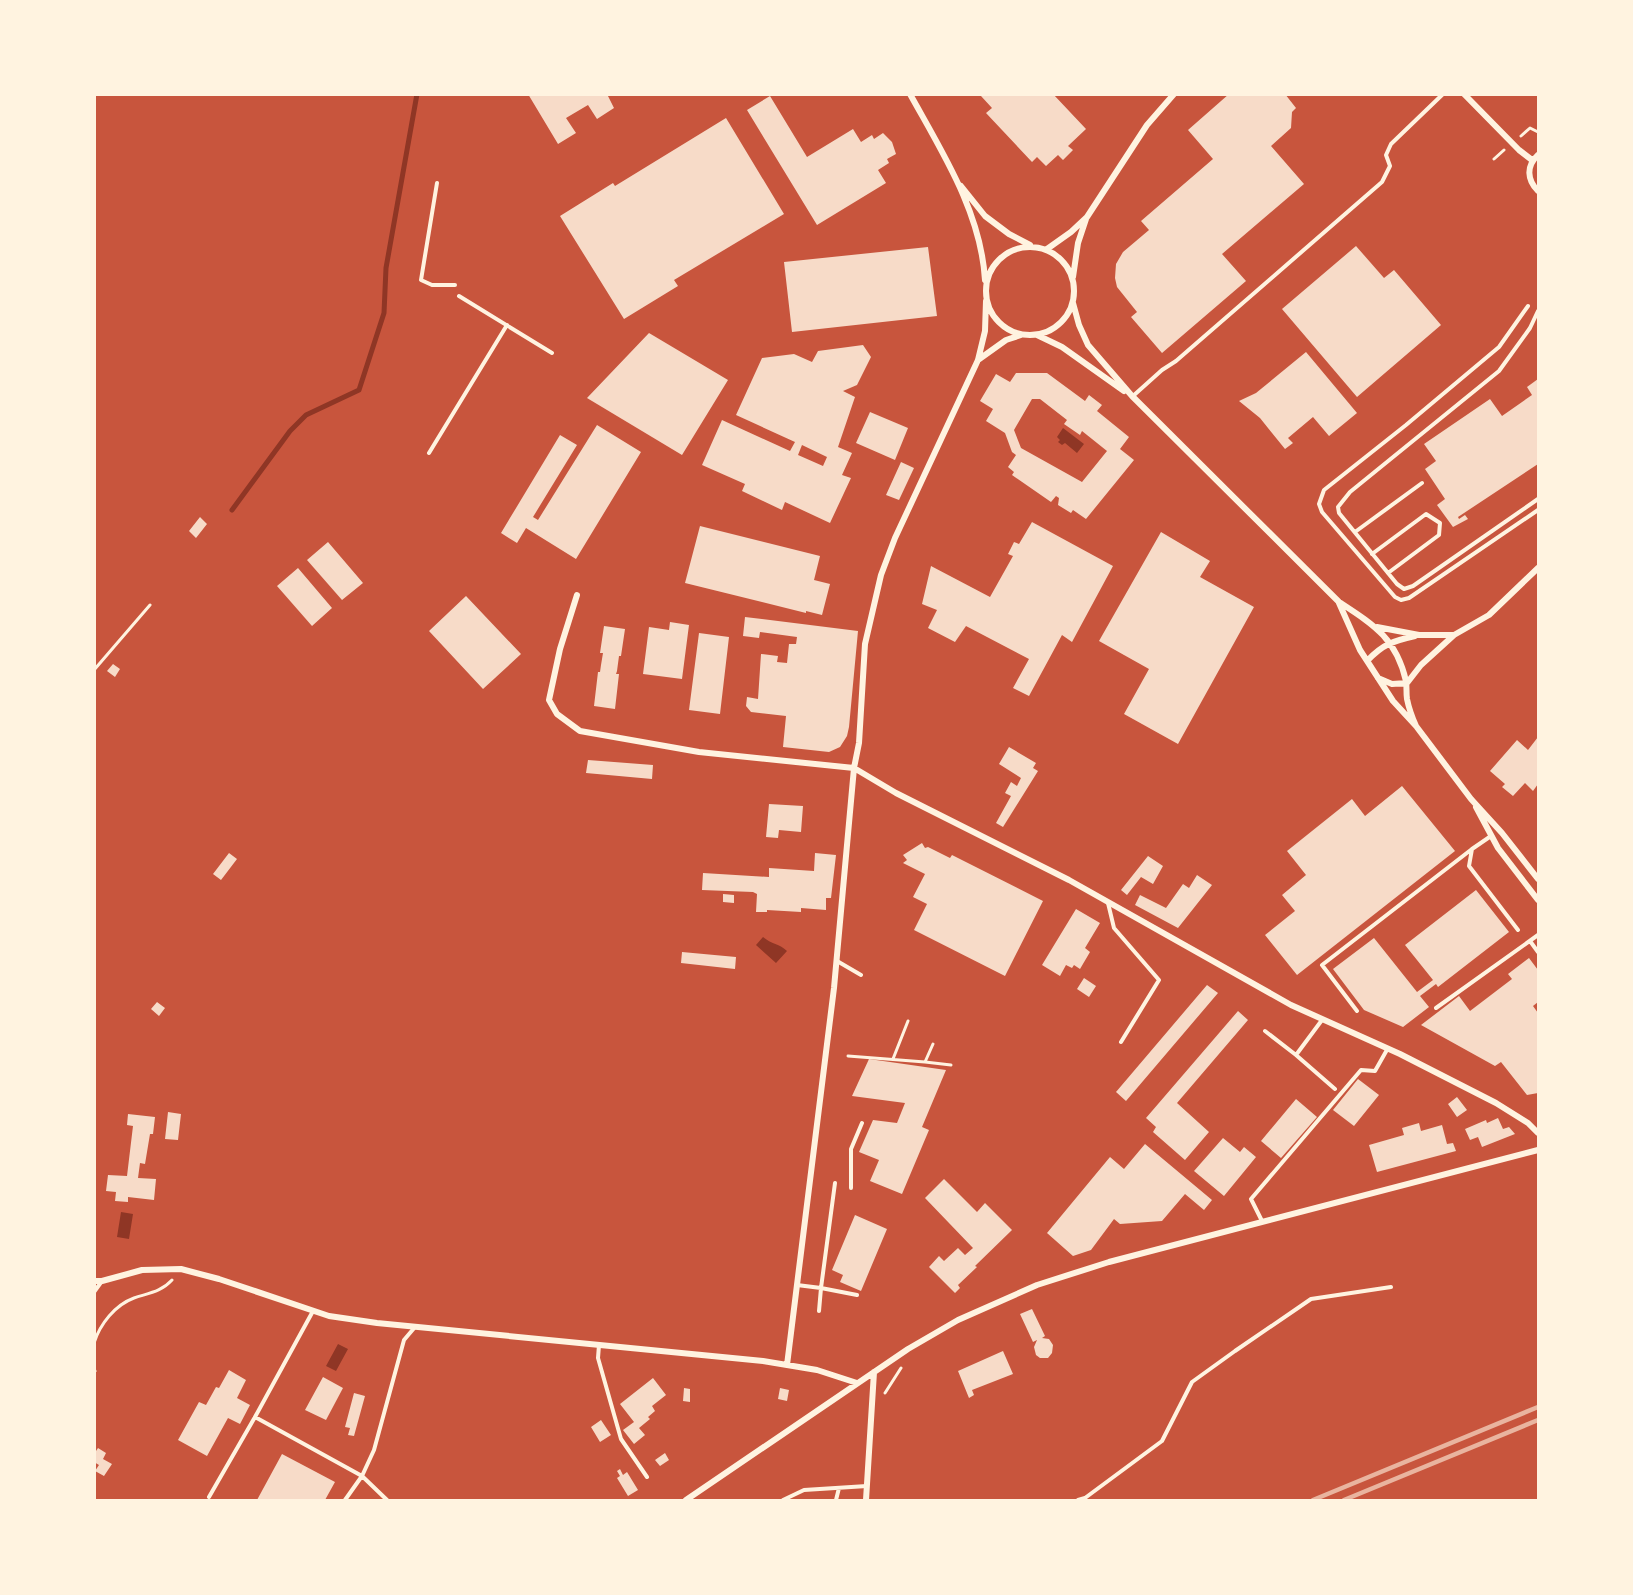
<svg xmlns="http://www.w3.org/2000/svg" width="1633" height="1595" font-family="Lora,serif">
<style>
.water{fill:#8f3625}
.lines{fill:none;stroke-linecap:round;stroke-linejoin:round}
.stream{stroke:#8f3625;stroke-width:5}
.building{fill:#f7dbc8;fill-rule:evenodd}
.path{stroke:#fff3e0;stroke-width:3}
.service{stroke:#fff3e0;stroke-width:4}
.minor{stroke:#fff3e0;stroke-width:6}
.rail{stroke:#e9b49f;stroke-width:4.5}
</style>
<rect width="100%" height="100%" fill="#c8553d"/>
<path class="water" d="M1063,428L1084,444L1077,453L1065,443L1062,445L1058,442L1060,440L1057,437Z
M763,937C771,944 780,944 787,951L776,963L756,945Z
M121,1212L133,1214L129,1239L117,1237Z
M338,1344L348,1349L336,1371L326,1366Z"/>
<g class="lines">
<path class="stream" d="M232,510L290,431L306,415L359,390L384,313L386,268L417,94"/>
</g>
<path class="building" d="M528,94H607L614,108L597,119L588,105L566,118L576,133L558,144Z
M983,94H1053L1086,129L1068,146L1073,150L1063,160L1058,155L1046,166L1037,157L1032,162L986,113L992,108L981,96Z
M1229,94H1285L1296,108L1292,112L1291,128L1271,146L1304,184L1222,254L1246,281L1162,353L1131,317L1137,312L1117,287L1115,278L1116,264L1123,252L1149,230L1141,221L1213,159L1188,130Z
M770,96L807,157L853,129L861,142L872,135L874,139L883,133L892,142L896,154L887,159L889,163L878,170L886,183L817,225L747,110Z
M726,118L784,214L674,280L678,286L624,319L560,216L613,183L615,186Z
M1356,246L1384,278L1394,270L1441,325L1357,397L1282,309Z
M928,247L937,316L792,332L784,262Z
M649,333L728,380L682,455L587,398Z
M863,345L871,357L857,385L843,391L855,397L838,447L852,453L842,475L851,478L830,523L785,502L782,510L742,491L745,484L702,465L722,420L790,451L795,442L736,415L762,358L794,354L812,362L818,351ZM802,445L827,457L823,466L798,455Z
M1306,352L1357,413L1329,436L1313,417L1288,438L1293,443L1285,449L1260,418L1239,401L1256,393Z
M1016,373H1047L1085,401L1089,395L1102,405L1097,411L1129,437L1120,449L1134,460L1086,519L1073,510L1071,513L1058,505L1059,498L1056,496L1051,502L1012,475L1014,472L1008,467L1016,455L1012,452L1005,433L986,421L993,409L980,401L996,374L1010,382ZM1032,399H1040L1067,420L1064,424L1080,435L1082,431L1107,451L1082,482L1021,448L1014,430Z
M1538,379V464L1458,517L1459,519L1465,515L1468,519L1453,527L1437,505L1445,499L1425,469L1436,461L1424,444L1490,399L1502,416L1532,395L1527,387Z
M870,412L908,428L895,460L856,443Z
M597,425L641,452L576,559L526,528L517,543L501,533L560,435L577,445L533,517L538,520Z
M901,462L914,468L899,500L886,495Z
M200,517L207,524L196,538L189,531Z
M1032,522L1113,566L1072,642L1062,635L1029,696L1013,688L1029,659L966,626L955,642L928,628L937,610L922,604L931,566L990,597L1013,556L1008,554L1014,542L1019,544Z
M700,526L820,556L814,580L830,584L822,615L806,611V613L685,583Z
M1161,532L1210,561L1200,577L1254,607L1178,744L1124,714L1149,669L1099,641Z
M328,542L363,583L342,600L307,560Z
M298,568L332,608L312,626L277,586Z
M466,596L521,654L483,689L429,631Z
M745,617L858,631L849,727L847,736L840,747L829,752L783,747L786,716L751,712L746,706L747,697L758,699L761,654L778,656L777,662L787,663L789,644H796L797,637L760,632L759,638L743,636Z
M670,622L689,625L682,679L643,674L649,627L669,630Z
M604,626L625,629L621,656H619L617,671L616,674H619L615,709L594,706L598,672H600L601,665L603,653H600Z
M699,633L729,637L720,714L689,710Z
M113,664L120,669L115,677L107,671Z
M1538,737V784L1533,791L1525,783L1513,796L1502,787L1505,784L1490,771L1517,740L1528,750Z
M1009,747L1036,763L1033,768L1038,771L1003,827L996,823L1011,796L1005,793L1011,782L1017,786L1021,778L999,764Z
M588,760L653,765L652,779L586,773Z
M1402,786L1455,851L1297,975L1265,935L1295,911L1282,895L1306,875L1287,851L1352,799L1365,816Z
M769,804L803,806L801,832L779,830L778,838L766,837Z
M922,843L925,848L928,847L950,858L952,855L1043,901L1005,976L914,930L927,904L913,897L925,874L903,863L907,860L903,855Z
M229,853L237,859L221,880L213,874Z
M815,853L836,855L831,898H826V910L801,908V912L767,910V912H756L757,894L753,892L702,890L703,873L769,877V868L814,871Z
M1148,856L1163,866L1153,884L1141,877L1127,895L1121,890Z
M1197,875L1212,885L1178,928L1135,905L1140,895L1166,908L1183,884L1189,888Z
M1476,890L1509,932L1438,987L1436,984L1420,996L1429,1007L1403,1027L1364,1010L1333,969L1374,938L1417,992L1433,980L1405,945Z
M723,894L734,895V903L723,902Z
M1076,909L1100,923L1085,948L1090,952L1080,969L1074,965L1072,968L1066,965L1060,976L1042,965Z
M682,952L736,957L735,969L681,963Z
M1529,958L1538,970V1002L1533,1006L1538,1013V1093L1527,1095L1501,1062L1495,1066L1421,1025L1459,996L1470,1011L1512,979L1508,974Z
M1084,978L1096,986L1089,997L1077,989Z
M1207,985L1218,993L1126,1101L1116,1092Z
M157,1002L165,1008L159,1016L151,1009Z
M1238,1011L1248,1020L1177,1103L1209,1132L1185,1160L1153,1132L1156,1127L1146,1118Z
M869,1059L946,1070L922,1127L929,1130L902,1194L870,1181L879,1160L859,1152L873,1120L897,1123L905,1103L852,1096Z
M1358,1079L1379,1095L1354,1126L1333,1110Z
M1457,1097L1467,1110L1457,1117L1448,1104Z
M1296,1099L1317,1117L1281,1158L1261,1141Z
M168,1112L181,1114L178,1140L165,1139Z
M128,1114L155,1117L153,1134H150L145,1164L140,1163L138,1178L156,1179L154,1200L128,1197V1202L115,1201L116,1192L106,1191L108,1175L127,1176L133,1126L127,1125Z
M1498,1118L1503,1129L1509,1127L1515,1134L1482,1147L1478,1137L1470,1140L1465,1129L1486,1120L1487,1123Z
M1419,1123L1421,1131L1442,1125L1447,1144L1453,1143L1456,1151L1377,1172L1369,1145L1404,1135L1402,1128Z
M1223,1138L1240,1152L1244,1147L1256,1157L1224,1196L1194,1171Z
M1145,1144L1212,1200L1204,1210L1185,1194L1162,1221L1120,1224L1114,1219L1091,1250L1073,1256L1047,1233L1110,1157L1124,1169Z
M944,1179L977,1212L985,1203L1012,1230L975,1266L977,1267L958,1285L960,1288L955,1293L929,1267L939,1256L944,1261L958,1248L965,1255L973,1248L925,1198Z
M855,1215L887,1229L861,1291L840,1282L843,1275L832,1270Z
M1032,1309L1045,1336L1042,1338L1049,1339L1053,1345L1052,1353L1048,1358H1040L1036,1355L1034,1347L1037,1340L1033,1342L1020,1314Z
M1003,1351L1013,1374L972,1390L974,1395L969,1398L958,1371Z
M229,1370L246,1380L237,1398L250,1405L240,1424L228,1418L207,1456L178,1440L199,1402L206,1405L216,1387L219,1388Z
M323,1377L343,1388L326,1420L305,1410Z
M653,1378L666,1395L652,1406L655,1411L648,1417L650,1419L639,1428L645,1435L634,1444L623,1430L634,1422L620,1404Z
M684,1388L690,1389V1402L683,1401Z
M780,1388L789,1390L787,1401L778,1399Z
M354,1393L365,1396L354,1436L348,1435L350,1428L345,1427Z
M601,1420L611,1435L600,1442L591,1427Z
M98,1448L106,1453L103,1459L112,1464L104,1476L95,1471L99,1465L94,1462V1454Z
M665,1453L669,1460L660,1466L655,1460Z
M282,1454L335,1482L325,1500H257Z
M620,1469L623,1475L627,1472L638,1490L628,1496L617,1478L620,1476L617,1471Z"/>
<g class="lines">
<path class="path" d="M1521,136L1530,128L1538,132
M1494,159L1504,150
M94,670L150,605
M933,1044L925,1062L951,1065
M848,1056L925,1062
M893,1059L908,1021
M94,1343C100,1324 115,1305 134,1298C149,1293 161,1292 172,1280
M94,1369L95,1371
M885,1393L901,1368"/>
<path class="service" d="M437,183L421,280L432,285H455
M459,296L552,353
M1528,306L1499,347L1406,425L1324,490L1319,504L1322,512L1395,597L1401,600L1409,598L1538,510
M1538,311L1530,328L1499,371L1350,492L1338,507L1339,513L1397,584L1404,589L1413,586L1538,499
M1133,396L1162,370L1176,361L1382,182L1390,166L1386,155L1391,144L1443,94
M429,453L507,325
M1355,532L1422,483
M1372,554L1426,514L1440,523L1439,535L1388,573
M1491,836L1472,849L1469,866L1518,930
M1108,903L1114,928L1159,980L1121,1042
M1530,941L1538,952
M837,961L861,975
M1436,1008L1538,935
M1357,1011L1322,965L1472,849
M1322,1020L1296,1055L1335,1089
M1265,1031L1296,1055
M835,1183L821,1288L857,1295
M851,1188V1149L862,1123
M1262,1221L1251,1199L1361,1070L1375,1071L1388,1048
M797,1285L821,1288L819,1311
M94,1292L102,1281
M599,1345L598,1358L621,1439L647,1477
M255,1417L313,1311
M209,1497L255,1417L362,1476L387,1500
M345,1500L362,1476L374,1450L404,1340L415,1327
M783,1500L804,1490L867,1486
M836,1500L839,1488
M1078,1500L1085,1498L1162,1441L1192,1382L1235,1351L1311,1299L1391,1287"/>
<path class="minor" d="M910,94C942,152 981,212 985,280
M1464,94L1519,150L1532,160
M1538,155C1526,166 1527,180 1538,191
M961,186L985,216L1009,234L1030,245
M986 291a44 44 0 1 1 88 0a44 44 0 1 1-88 0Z
M1047,249L1071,232L1087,217L1147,125L1174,94
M1073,277L1078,243L1086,219
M1073,303L1079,325L1088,345L1132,396L1339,602C1374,625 1396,638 1406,681C1407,687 1406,693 1407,699C1409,709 1412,717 1416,726
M1037,335L1062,347L1124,391
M978,360L1006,340L1021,335
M577,595L560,649L549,700L557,714L580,731L699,752L854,768L896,793L1069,880L1291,1005L1400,1054L1496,1103L1528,1123L1538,1133
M1339,603L1360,650L1393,701L1416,726L1471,799L1502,833L1538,879
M1377,627L1419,635H1453
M1367,661C1383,644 1393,641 1415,636
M1378,678L1392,684L1407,683L1421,665L1454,635L1489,615L1538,568
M1476,807L1498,848L1538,900
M94,1281H102L142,1270L181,1269L219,1279L329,1316L377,1323L763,1361L817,1370L857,1383
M787,1365L834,988L854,768L859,743L865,644L881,575L895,538L978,360L985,331L986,301
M686,1500L908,1349L958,1320L1037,1285L1109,1262L1538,1150
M866,1500L874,1372"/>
<path class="rail" d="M1313,1500L1538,1407
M1344,1500L1538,1420"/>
</g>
<rect width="1633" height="1595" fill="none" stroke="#fff3e0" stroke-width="192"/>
</svg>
